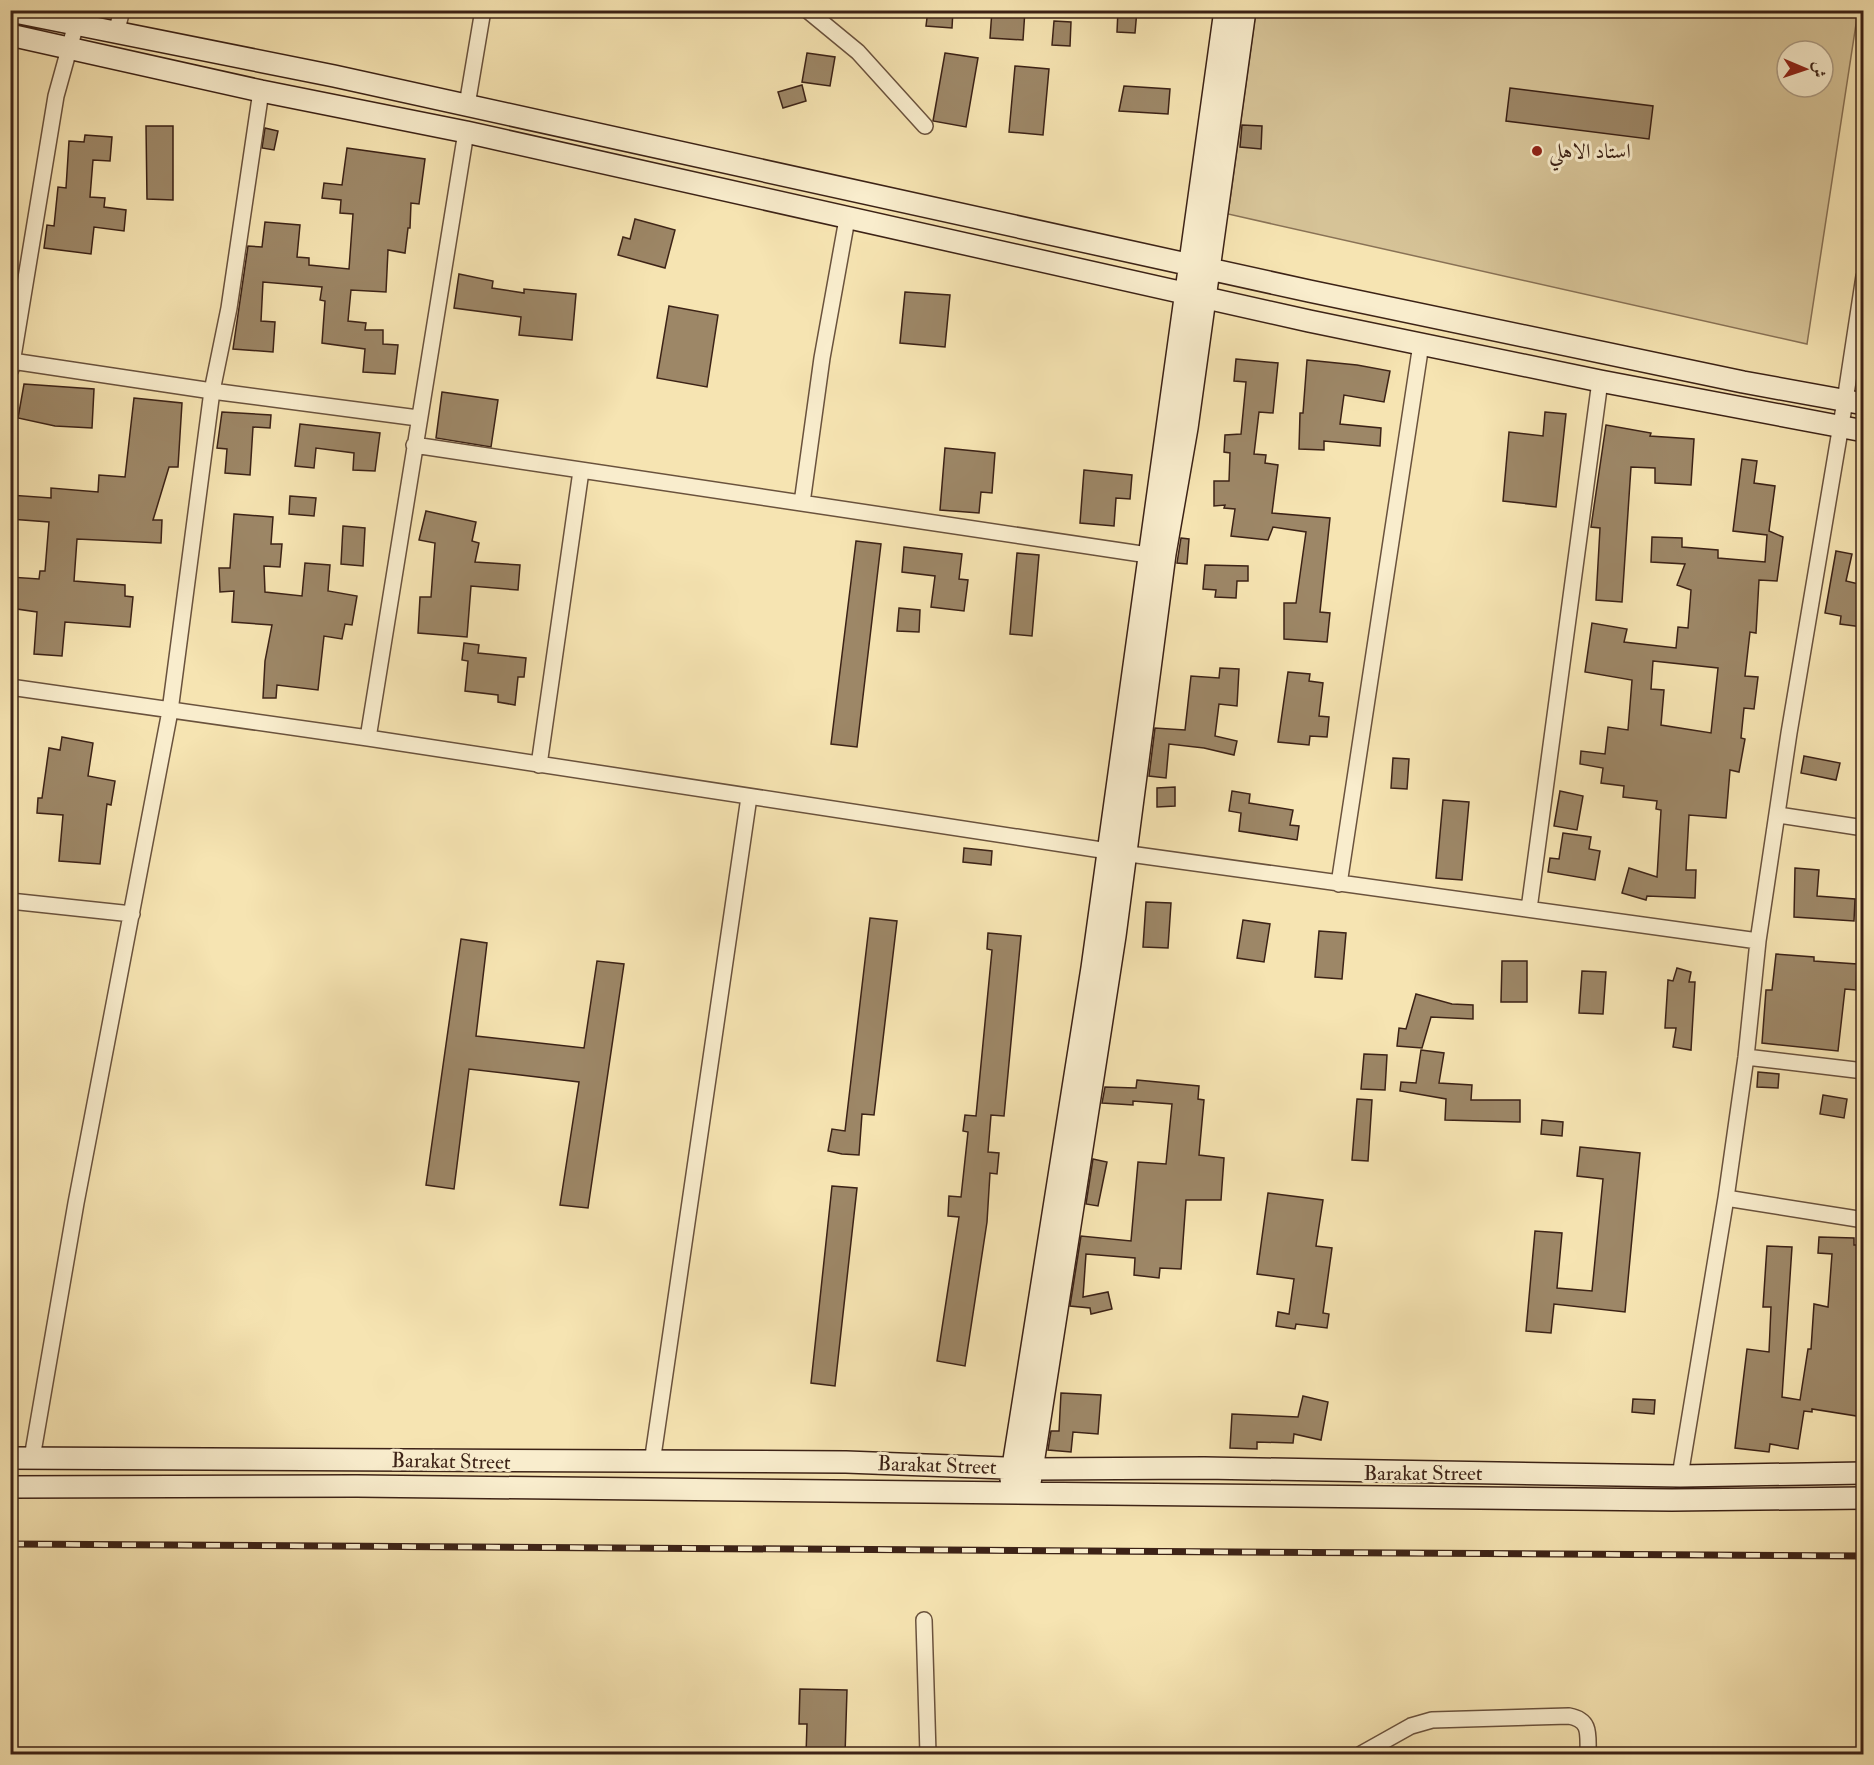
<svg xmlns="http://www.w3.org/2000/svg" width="1874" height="1765" font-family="'IM FELL Double Pica',Amiri,serif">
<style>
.green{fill:#d6c397;stroke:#897256;stroke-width:1.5;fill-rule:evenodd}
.building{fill:#9d8767;stroke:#3c2216;stroke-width:1.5;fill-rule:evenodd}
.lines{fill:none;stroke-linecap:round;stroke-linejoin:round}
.street-casing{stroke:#6a523d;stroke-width:18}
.secondary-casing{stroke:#3c2216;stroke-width:24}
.street{stroke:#f9edcd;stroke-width:15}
.secondary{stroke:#f9edcd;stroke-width:21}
.rail-casing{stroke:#3c2216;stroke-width:7}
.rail{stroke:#f9edcd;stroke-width:4.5;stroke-dasharray:14;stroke-linecap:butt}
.poi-dot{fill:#8f2418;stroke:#f9edcd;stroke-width:2}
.labels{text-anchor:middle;stroke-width:6;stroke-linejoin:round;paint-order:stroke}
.poi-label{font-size:21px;fill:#3c2216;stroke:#f9edcd;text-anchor:start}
.street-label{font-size:21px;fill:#3c2216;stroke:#f9edcd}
</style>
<rect width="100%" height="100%" fill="#f6e4b2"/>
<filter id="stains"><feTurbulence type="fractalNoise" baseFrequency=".00333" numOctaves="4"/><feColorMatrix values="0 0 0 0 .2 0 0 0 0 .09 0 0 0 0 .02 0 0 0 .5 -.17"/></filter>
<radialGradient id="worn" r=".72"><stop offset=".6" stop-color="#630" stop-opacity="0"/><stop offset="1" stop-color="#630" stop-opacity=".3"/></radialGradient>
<path class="green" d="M1256,11H1858L1807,344L1228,214ZM1787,51H1823V87H1787Z"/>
<path class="building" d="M928,10H953L952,28L926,26Z
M992,10H1025L1023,40L990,38Z
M1118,10H1137L1135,33L1117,32Z
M1054,21L1071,22L1070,46L1052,45Z
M807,53L835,57L830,86L802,82Z
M945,53L978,58L966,127L933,121Z
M1015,66L1049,69L1043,135L1009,132Z
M802,85L806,101L783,108L778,92Z
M1124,86L1170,89L1168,114L1119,111Z
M1510,88L1653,106L1649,139L1506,121Z
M1242,125L1262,126L1261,149L1240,147Z
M146,126H173V200L147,199Z
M265,128L278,131L274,150L262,148Z
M85,135L112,137L110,161L93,160L90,197L105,198L104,207L126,210L124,231L94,227L91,254L44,248L47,225L54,226L58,187L66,188L69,141L84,142Z
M347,148L425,159L419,204L411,203L410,228H408L405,253L388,250L386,292L351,290L348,321L366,323L365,330H383V344L398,345L395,374L363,372L365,349L322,343L325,301L320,300L322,287L263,282L261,321L275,322L273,352L233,349L248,246L262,247L265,222L300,225L297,257L309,258V265L349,269L353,214L340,213L341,200L322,198L324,183L342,185Z
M635,219L675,230L665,268L618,255L623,237L630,239Z
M459,274L493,281L492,288L524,293V289L576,294L572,340L519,335L521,317L454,308Z
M905,292L950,295L945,347L900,343Z
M669,306L718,315L707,387L657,378Z
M1236,359L1278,363L1273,413L1259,412L1254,454L1266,455L1265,463L1278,465L1272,513L1330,518L1320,612L1330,613L1327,642L1284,639V603H1296L1306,532L1273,527L1268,540L1231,536L1235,509L1224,508L1225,505L1214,506V481H1229L1230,453L1224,452L1225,435L1241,434L1246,382L1234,381Z
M1307,360L1357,365L1390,371L1384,402L1344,395L1340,424L1381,428L1380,446L1324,441V450L1299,449L1300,413H1303Z
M24,384L94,389L92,428L55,426L18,418Z
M442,392L498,400L491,447L436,438Z
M134,398L182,403L178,467H169L153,520H162L161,543L77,539L74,581L125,585V596L133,597L130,627L65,622L62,656L34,654L37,612L10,608V577L39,579L40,571H45L49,522L10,519V495L51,498V488L98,492L99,475L125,477Z
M222,412L271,415L270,428L253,427L250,475L225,473L227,449L217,448Z
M1545,412L1566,414L1556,507L1503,501L1509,432L1543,436Z
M300,424L380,433L375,471L353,470L354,453L316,448L314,468L295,466Z
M1606,425L1651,433L1650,436L1694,439L1691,485L1655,483V468L1631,467L1622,602L1596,600L1600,528L1591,527Z
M945,448L995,453L992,493L981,492L979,513L940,510Z
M1742,459L1757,461L1754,483L1775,486L1769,531L1783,537L1777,581L1759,580L1756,633L1750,632L1745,676L1758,677L1754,709L1744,708L1741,738L1745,739L1739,772L1730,770L1726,818L1689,815L1686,870H1696L1695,898L1647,896L1646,900L1622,893L1629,868L1657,877L1661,810L1656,809L1657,801L1623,797L1624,786L1601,783L1603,768L1580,764L1581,751L1605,754L1608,727L1628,730L1632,680L1585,672L1592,623L1627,629L1624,642L1676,648L1678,627L1688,628L1691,590L1677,585L1685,564L1651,562L1652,537L1682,538V547L1718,550V558L1765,562L1767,535L1733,531ZM1653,661L1718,668L1711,733L1661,725L1664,690L1651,689Z
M1084,470L1132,475L1130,499L1116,498L1114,526L1080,523Z
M290,496L316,498L314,516L289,514Z
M426,511L476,522L472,541L479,543L475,562L520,565L518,590L471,586L467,637L418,633L420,597H431L435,543L419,540Z
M234,514L273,517L271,544H282L280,567L264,566L265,592L302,596L305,563L330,565L328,591L357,596L352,625L345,624L342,639L324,636L318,690L277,685L276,698H263L265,661L272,625L232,622L234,591L220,592L219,568H230Z
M343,526L365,528L363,566L341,564Z
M1181,538L1189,539L1187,564L1177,563Z
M856,541L881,544L857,747L831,744Z
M904,547L962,554L959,579L968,580L964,611L931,607L935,576L902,572Z
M1836,551L1852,554L1846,581L1863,585L1862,627L1840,624L1841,616L1825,613Z
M1017,553L1039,555L1032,636L1010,634Z
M1205,565L1248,566V581H1237L1236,598L1215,597L1216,590L1203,589Z
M899,608L920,610L919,632L897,631Z
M464,643L479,645L478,653L526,658L524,677H518L515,705L498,702V695L465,691L468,661L462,660Z
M1220,668L1239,669L1237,706L1219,704L1215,736L1237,741L1234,755L1204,748L1169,744L1166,778L1149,776L1155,728L1185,730L1191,676L1219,678Z
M1288,672L1310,674L1309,681L1323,683L1319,716L1329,717L1327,737L1310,736L1309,745L1278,742Z
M62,737L93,743L88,776L115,781L111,805L107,804L100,864L59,861L63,815L37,813L38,798H42L49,748L60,750Z
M1804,756L1840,763L1836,780L1801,773Z
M1393,758L1409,759L1407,789L1391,788Z
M1175,787V806L1157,807V788Z
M1232,791L1250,794L1249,803L1293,810L1290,825L1299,826L1297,840L1239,831L1241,813L1229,811Z
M1560,791L1583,796L1577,830L1554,826Z
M1443,800L1469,802L1462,880L1436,878Z
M1563,833L1591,837L1589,849L1600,851L1595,880L1548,872L1550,858L1559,859Z
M964,848L992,851L991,865L963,862Z
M1795,868L1819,870L1817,896L1855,899L1854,921L1794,917Z
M1146,902L1171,903L1168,948L1143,947Z
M870,918L897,921L874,1115L862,1114L859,1155L842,1154L828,1151L832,1129L845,1131Z
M1243,920L1270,924L1264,962L1237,958Z
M1319,931L1346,933L1342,979L1315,977Z
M988,933L1021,936L1004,1116L991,1115L988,1152L999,1153L997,1174L990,1173L987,1222L965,1366L937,1361L959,1217L948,1216L949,1196L961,1197L968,1132L963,1131L965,1115L976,1116L992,950L987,949Z
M461,939L487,943L476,1036L584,1048L597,961L624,964L588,1208L560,1205L579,1082L469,1069L454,1189L426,1185Z
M1776,954L1814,957V961L1857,964L1856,990L1845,989L1838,1051L1762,1043L1766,990H1772Z
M1502,961H1527V1002H1501Z
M1677,968L1691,972L1689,982H1695L1691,1050L1673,1047L1676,1028H1665L1668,980L1673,981Z
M1582,971L1606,972L1603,1014L1579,1013Z
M1416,994L1452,1004L1473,1005V1019L1431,1017L1422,1048L1397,1046L1399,1028L1406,1029Z
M1421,1050L1444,1053L1439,1083L1472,1085L1471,1100H1520V1122L1445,1120L1446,1099L1400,1091L1401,1082L1416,1083Z
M1364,1054L1387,1055L1385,1090L1361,1089Z
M1758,1072L1779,1074L1778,1088L1757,1087Z
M1137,1080L1199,1086L1198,1099L1204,1100L1199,1155L1224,1158L1221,1200H1186L1181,1269L1160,1268L1159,1278L1134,1275L1135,1258L1086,1254L1083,1297L1108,1292L1112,1309L1091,1314L1090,1308L1070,1306L1081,1236L1131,1241L1138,1162L1166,1164L1172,1104L1133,1101V1105L1102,1103L1105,1087L1136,1088Z
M1823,1095L1847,1099L1844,1118L1820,1114Z
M1357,1099L1372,1100L1368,1161L1352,1160Z
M1542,1120L1563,1122L1562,1136L1541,1134Z
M1580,1147L1640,1153L1625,1312L1554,1304L1551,1333L1526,1331L1535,1231L1562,1233L1557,1288L1592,1291L1603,1179L1577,1176Z
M1093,1159L1107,1162L1098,1206L1086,1204Z
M832,1186L857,1188L835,1386L811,1383Z
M1268,1193L1323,1200L1316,1246L1332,1248L1323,1313L1329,1314L1327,1328L1296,1324L1295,1329L1276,1326L1278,1312L1289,1314L1294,1279L1257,1274Z
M1819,1237L1854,1238V1245H1863V1417L1812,1409V1412L1804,1411L1798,1449L1770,1444L1769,1452L1735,1448L1747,1349L1769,1352L1771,1307H1763L1767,1246L1792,1247L1782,1397L1800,1400L1808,1349H1811L1814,1304L1828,1307L1832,1254L1818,1253Z
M1061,1393L1101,1395L1098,1434L1073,1432L1071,1452L1048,1450L1051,1431H1059Z
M1303,1396L1328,1402L1321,1440L1294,1434L1293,1443L1257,1442V1449L1230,1448L1232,1414L1298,1417Z
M1633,1399L1655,1400L1654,1414L1632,1412Z
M800,1689L847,1690L845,1755H806L807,1724H799Z"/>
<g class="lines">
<defs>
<path id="street" d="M807,10L858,52L925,126
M116,33L122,10
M467,105L483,10
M12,361L212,391L418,418
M11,369L56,96L76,24
M414,445L1148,555
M802,503L822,358L847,219
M10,687L368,738L1108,851L1758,941
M368,738L466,132
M539,765L581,471
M1778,815L1864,828
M1339,884L1421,344
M10,901L132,914
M1529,909L1600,381
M1746,1057L1864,1071
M1726,1198L1864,1220
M32,1458L76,1203L170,711L212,391L229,308L261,91
M652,1463L749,797
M1680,1476L1726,1198L1746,1057L1758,941L1789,733L1845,401L1864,276
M924,1620L928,1754
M1361,1754L1411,1726L1432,1720L1569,1716C1591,1720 1588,1734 1588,1754"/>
<path id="secondary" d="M10,11L334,76L1309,291L1743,382L1864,404
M10,35L261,91L466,132L1309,321L1600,381L1864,431
M10,1458L846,1462L1032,1469L1204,1468L1680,1476L1864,1473
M1011,1479L1092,968L1225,10
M1030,1483L1115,936L1165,554L1187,428L1245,10
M10,1487L357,1486L1672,1500L1864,1498"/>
</defs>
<use href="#street" class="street-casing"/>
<use href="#secondary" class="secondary-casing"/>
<use href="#street" class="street"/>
<use href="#secondary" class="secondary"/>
<defs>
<path id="rail" d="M10,1544L1864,1556"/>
</defs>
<use href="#rail" class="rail-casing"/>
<use href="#rail" class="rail"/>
</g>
<circle class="poi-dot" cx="1537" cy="151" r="6"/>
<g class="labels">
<g class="poi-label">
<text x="1549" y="158">استاد الاهلي</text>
</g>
<g class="street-label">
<text transform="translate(451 1461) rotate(1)" y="7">Barakat Street</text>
<text transform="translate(937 1465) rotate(2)" y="7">Barakat Street</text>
<text x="1423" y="1480">Barakat Street</text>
</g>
</g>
<rect width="1874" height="1765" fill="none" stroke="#f6e4b2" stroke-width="36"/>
<rect x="12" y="12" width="1850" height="1741" fill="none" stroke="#3c2216" stroke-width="3"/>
<rect x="18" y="18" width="1838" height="1729" fill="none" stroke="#3c2216" stroke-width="1.5"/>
<g transform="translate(1805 69) rotate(92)"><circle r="28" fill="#f9edcd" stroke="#ad9c84" stroke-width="1.5"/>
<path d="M0-4.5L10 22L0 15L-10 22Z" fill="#8f2418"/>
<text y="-9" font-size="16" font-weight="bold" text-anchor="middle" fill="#3c2216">ش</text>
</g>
<rect width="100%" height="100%" filter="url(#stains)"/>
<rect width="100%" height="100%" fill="url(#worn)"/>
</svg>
